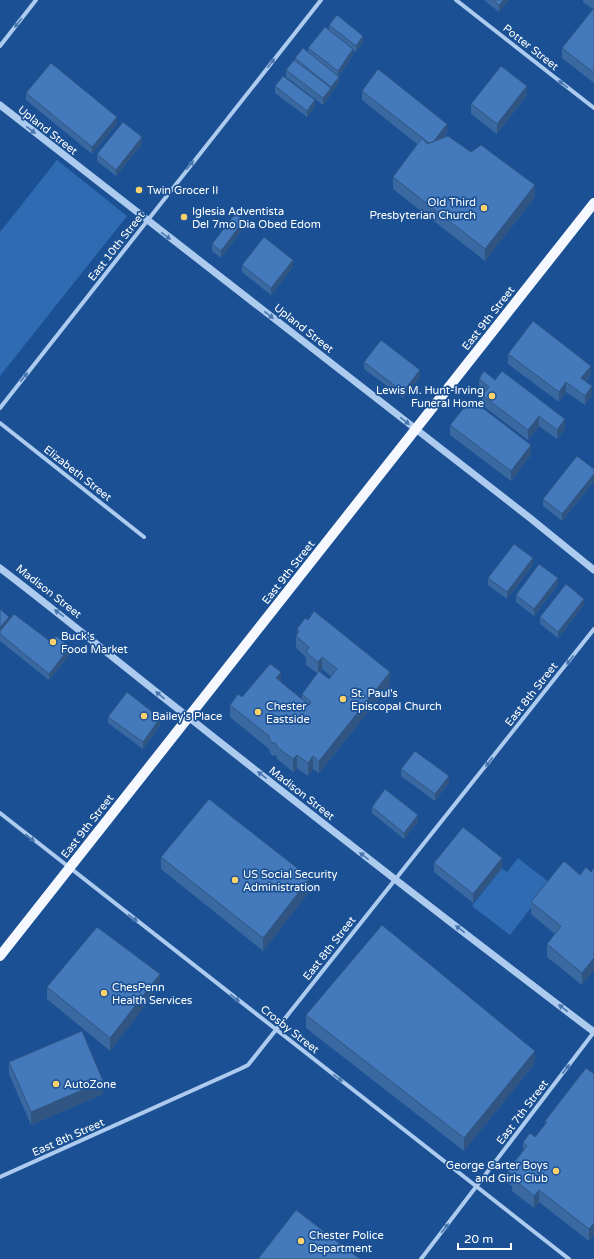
<svg xmlns="http://www.w3.org/2000/svg" width="594" height="1259" font-family="'Varela Round',sans-serif">
<style>
.green{fill:#2e6bb2}
.lines{fill:none;stroke-linecap:round;stroke-linejoin:round}
.minor{stroke:#adcbef;stroke-width:4}
.tertiary{stroke:#adcbef;stroke-width:7}
.primary{stroke:#f5f9ff;stroke-width:10}
.wall{fill:#3a69a1;fill-rule:evenodd}
.shaded-wall{fill:#305583}
.building{fill:#447abb;stroke:#305583}
.oneway{fill:#4776af}
.poi-dot{fill:#ffd36b;stroke:#1b5194;stroke-width:1.5}
.labels{text-anchor:middle;stroke-width:3.5;stroke-linejoin:round;paint-order:stroke}
.street-label{font-size:11px;fill:#fff;stroke:#1b5194}
.poi-label{font-size:11px;fill:#fff;stroke:#1b5194;text-anchor:start}
</style>
<rect width="100%" height="100%" fill="#1b5194"/>
<path class="green" d="M57,160L127,216L0,376V232Z
M518,858L550,883L510,935L472,906L502,868L507,872Z"/>
<g class="lines">
<path class="minor" d="M456,0L594,108
M0,46L36,0
M0,408L321,0
M0,423L144,537
M0,813L569,1259
M0,1177L240,1069L248,1065L594,629
M421,1259L594,1032"/>
<path class="tertiary" d="M0,105L530,518L594,570
M0,568C63,616 124,667 187,716C322,823 457,928 594,1032"/>
<path class="primary" d="M0,956L594,203"/>
</g>
<path class="wall" d="M484,0H509L499,12Z
M583,0H594V83L562,58V48L593,9L583,2Z
M329,25L363,42L356,52L353,50V55L339,76V83L331,93V95L323,105L286,77V70L295,61V58L308,52V48L329,30Z
M275,86L315,107L307,117L275,93Z
M362,91L447,133L444,137L535,197L485,261L393,189V177L417,144L362,100Z
M26,93L117,124L92,154L26,100Z
M527,95L497,134L471,114V104Z
M142,144L116,176L97,161V154Z
M244,227L221,258L212,251V244Z
M242,265L293,267L271,295L242,272Z
M508,354L591,375L586,382L592,396L585,405L566,392L559,402L508,364Z
M364,362L420,377L403,398L364,369Z
M479,379L495,380L565,429L557,439L539,426L528,440L482,405V395L484,393L479,388Z
M450,425L531,455L511,481L450,435Z
M594,469V481L562,521L543,506V499Z
M533,565L507,599L488,585V578Z
M558,585L534,616L516,602V595Z
M584,605L558,638L540,624V617Z
M0,609L9,620L51,642L70,654L49,680L0,641Z
M297,629L390,685L319,773L313,769L308,776L297,768L293,772L277,759L276,755L273,756L270,753L269,749L230,717V705L242,697L281,682L302,699V694L317,673L306,665V657L296,648V636L297,634ZM322,669L331,676L329,679L320,672Z
M108,717L160,725L143,749L108,723Z
M401,769L449,783L435,801L401,776Z
M372,807L418,822L404,839L372,813Z
M161,857L310,891L263,951L161,869Z
M434,863L502,868L473,903L434,872Z
M586,867L582,985L547,957V944L555,934L531,914V902L580,875Z
M160,986L110,1051L47,999V987Z
M306,1015L535,1063L464,1151L306,1028Z
M9,1062L103,1094L31,1125L9,1074Z
M594,1074V1235L589,1241L539,1202L534,1208L512,1191V1186L507,1183V1171L523,1151V1142L535,1137L545,1125V1121Z"/>
<path class="shaded-wall" d="M504,0H509L499,12V5Z
M363,36V42L356,52V46Z
M353,49V55L338,77V71Z
M339,77V83L331,93V87Z
M527,86V95L497,134V124Z
M331,88V95L323,105V98Z
M315,100V107L307,117V111Z
M117,117V124L92,154V147Z
M447,124V133L430,154V145Z
M142,137V144L116,176V170Z
M535,185V197L485,261V249Z
M244,220V227L221,258V251Z
M293,260V267L271,295V288Z
M591,366V375L581,388V378Z
M420,370V377L403,398V392Z
M566,382V392L559,402V392Z
M592,386V396L585,405V396Z
M539,416V426L528,440V430Z
M565,419V429L557,439V430Z
M531,445V455L511,481V471Z
M594,474V481L562,521V514Z
M533,558V565L507,599V592Z
M558,578V585L534,616V609Z
M584,599V605L558,638V632Z
M9,617V624L0,634V627Z
M70,647V654L49,680V674Z
M322,657V669L318,674V662Z
M281,672V685L276,678Z
M390,672V685L319,773V761Z
M160,718V725L143,749V742Z
M297,755V768L293,772V759Z
M313,756V769L308,776V763Z
M449,776V783L435,801V794Z
M418,815V822L404,839V833Z
M502,858V868L473,903V894Z
M310,878V891L263,951V938Z
M594,958V970L582,985V973Z
M160,974V986L110,1051V1038Z
M535,1051V1063L464,1151V1138Z
M103,1081V1094L31,1125V1112Z
M539,1190V1202L534,1208V1196Z
M594,1223V1235L589,1241V1229Z"/>
<path class="building" d="M493,0H504L499,5Z
M594,8V73L562,48Z
M337,15L363,36L356,46L329,25Z
M325,27L353,49L338,71L308,48Z
M303,48L339,77L331,87L295,58Z
M294,60L331,88L323,98L286,70Z
M51,63L117,117L92,147L26,93Z
M501,66L527,86L497,124L471,104Z
M378,69L447,124L433,142L429,143L362,91Z
M283,76L315,100L307,111L275,86Z
M123,122L142,137L116,170L97,154Z
M448,136L471,152L481,145L535,185L485,249L393,177L422,138L427,144Z
M235,214L244,220L221,251L212,244Z
M264,237L293,260L271,288L242,265Z
M533,321L591,366L581,378L592,386L585,396L566,382L559,392L508,354Z
M381,340L420,370L403,392L364,362Z
M484,371L495,380L502,371L565,419L557,430L539,416L528,430L482,395L489,387L479,379Z
M471,399L531,445L511,471L450,425Z
M577,456L594,469V474L562,514L543,499Z
M514,544L533,558L507,592L488,578Z
M539,564L558,578L534,609L516,595Z
M566,584L584,599L558,632L540,617Z
M0,609L9,617L0,627Z
M314,611L390,672L319,761L313,756L308,763L297,755L293,759L277,747L276,743H273L270,741L269,736L230,705L238,694L242,697L270,664L281,672L276,678L309,705L311,702L302,694L319,671L329,679L337,669L322,657L318,662L306,652L309,647L296,636L299,631L297,629L305,618L308,620Z
M14,614L51,642L56,636L70,647L49,674L0,634V631Z
M127,692L160,718L143,742L108,717Z
M415,751L449,776L435,794L401,769Z
M385,789L418,815L404,833L372,807Z
M209,799L310,878L263,938L161,857Z
M463,827L502,858L473,894L434,863Z
M564,861L580,875L586,867L591,872L594,868V958L582,973L547,944L561,926L531,902Z
M382,925L535,1051L464,1138L306,1015Z
M97,927L160,974L110,1038L47,987Z
M82,1031L103,1081L31,1112L9,1062Z
M586,1068L594,1074V1223L589,1229L539,1190L534,1196L512,1178L514,1175L507,1171L527,1146L523,1142L530,1133L535,1137L547,1122L545,1121Z
M296,1210L360,1259H258Z"/>
<defs><path id="oneway-solid" d="M-6-.8H1V-3.2L6.5 0L1 3.2V.8H-6Z"/></defs>
<g class="oneway">
<use href="#oneway-solid" transform="translate(18 23) rotate(128)"/>
<use href="#oneway-solid" transform="translate(271 63) rotate(-52)"/>
<use href="#oneway-solid" transform="translate(563 84) rotate(-142)"/>
<use href="#oneway-solid" transform="translate(31 130) rotate(38)"/>
<use href="#oneway-solid" transform="translate(190 165) rotate(-52)"/>
<use href="#oneway-solid" transform="translate(166 236) rotate(38)"/>
<use href="#oneway-solid" transform="translate(269 315) rotate(38)"/>
<use href="#oneway-solid" transform="translate(24 377) rotate(-52)"/>
<use href="#oneway-solid" transform="translate(405 421) rotate(38)"/>
<use href="#oneway-solid" transform="translate(59 613) rotate(-142)"/>
<use href="#oneway-solid" transform="translate(570 660) rotate(128)"/>
<use href="#oneway-solid" transform="translate(160 695) rotate(-141)"/>
<use href="#oneway-solid" transform="translate(489 762) rotate(128)"/>
<use href="#oneway-solid" transform="translate(262 775) rotate(-142)"/>
<use href="#oneway-solid" transform="translate(30 838) rotate(39)"/>
<use href="#oneway-solid" transform="translate(364 856) rotate(-142)"/>
<use href="#oneway-solid" transform="translate(133 918) rotate(38)"/>
<use href="#oneway-solid" transform="translate(460 929) rotate(-143)"/>
<use href="#oneway-solid" transform="translate(235 998) rotate(38)"/>
<use href="#oneway-solid" transform="translate(563 1008) rotate(-143)"/>
<use href="#oneway-solid" transform="translate(566 1069) rotate(-53)"/>
<use href="#oneway-solid" transform="translate(338 1078) rotate(38)"/>
<use href="#oneway-solid" transform="translate(445 1228) rotate(-52)"/>
</g>
<g class="poi-dot">
<circle cx="139" cy="190" r="4"/>
<circle cx="484" cy="208" r="4"/>
<circle cx="184" cy="217" r="4"/>
<circle cx="492" cy="396" r="4"/>
<circle cx="53" cy="642" r="4"/>
<circle cx="343" cy="699" r="4"/>
<circle cx="258" cy="712" r="4"/>
<circle cx="144" cy="716" r="4"/>
<circle cx="235" cy="880" r="4"/>
<circle cx="104" cy="993" r="4"/>
<circle cx="56" cy="1084" r="4"/>
<circle cx="556" cy="1171" r="4"/>
<circle cx="301" cy="1241" r="4"/>
</g>
<g class="labels">
<g class="street-label">
<text transform="translate(531 47) rotate(38)" y="4">Potter Street</text>
<text transform="translate(48 130) rotate(38)" y="4">Upland Street</text>
<text transform="translate(116 246) rotate(-52)" y="4">East 10th Street</text>
<text transform="translate(488 318) rotate(-52)" y="4">East 9th Street</text>
<text transform="translate(304 328) rotate(38)" y="4">Upland Street</text>
<text transform="translate(78 473) rotate(38)" y="4">Elizabeth Street</text>
<text transform="translate(288 572) rotate(-52)" y="4">East 9th Street</text>
<text transform="translate(49 591) rotate(38)" y="4">Madison Street</text>
<text transform="translate(531 694) rotate(-52)" y="4">East 8th Street</text>
<text transform="translate(302 793) rotate(38)" y="4">Madison Street</text>
<text transform="translate(87 826) rotate(-52)" y="4">East 9th Street</text>
<text transform="translate(329 948) rotate(-52)" y="4">East 8th Street</text>
<text transform="translate(290 1029) rotate(38)" y="4">Crosby Street</text>
<text transform="translate(522 1112) rotate(-53)" y="4">East 7th Street</text>
<text transform="translate(68 1137) rotate(-24)" y="4">East 8th Street</text>
</g>
<g class="poi-label">
<text x="147" y="194">Twin Grocer II</text>
<text x="476" y="206" text-anchor="end">Old Third<tspan x="476" dy="13">Presbyterian Church</tspan></text>
<text x="192" y="215">Iglesia Adventista<tspan x="192" dy="13">Del 7mo Dia Obed Edom</tspan></text>
<text x="484" y="394" text-anchor="end">Lewis M. Hunt-Irving<tspan x="484" dy="13">Funeral Home</tspan></text>
<text x="61" y="640">Buck's<tspan x="61" dy="13">Food Market</tspan></text>
<text x="351" y="697">St. Paul's<tspan x="351" dy="13">Episcopal Church</tspan></text>
<text x="266" y="710">Chester<tspan x="266" dy="13">Eastside</tspan></text>
<text x="152" y="720">Bailey's Place</text>
<text x="243" y="878">US Social Security<tspan x="243" dy="13">Administration</tspan></text>
<text x="112" y="991">ChesPenn<tspan x="112" dy="13">Health Services</tspan></text>
<text x="64" y="1088">AutoZone</text>
<text x="548" y="1169" text-anchor="end">George Carter Boys<tspan x="548" dy="13">and Girls Club</tspan></text>
<text x="309" y="1239">Chester Police<tspan x="309" dy="13">Department</tspan></text>
</g>
</g>
<path d="M458 1243v6h53v-6" fill="none" stroke="#ffffff" stroke-width="2"/>
<text x="464" y="1243" font-size="12" fill="#ffffff" stroke="#1b5194" stroke-width="3" paint-order="stroke">20 m</text>
</svg>
